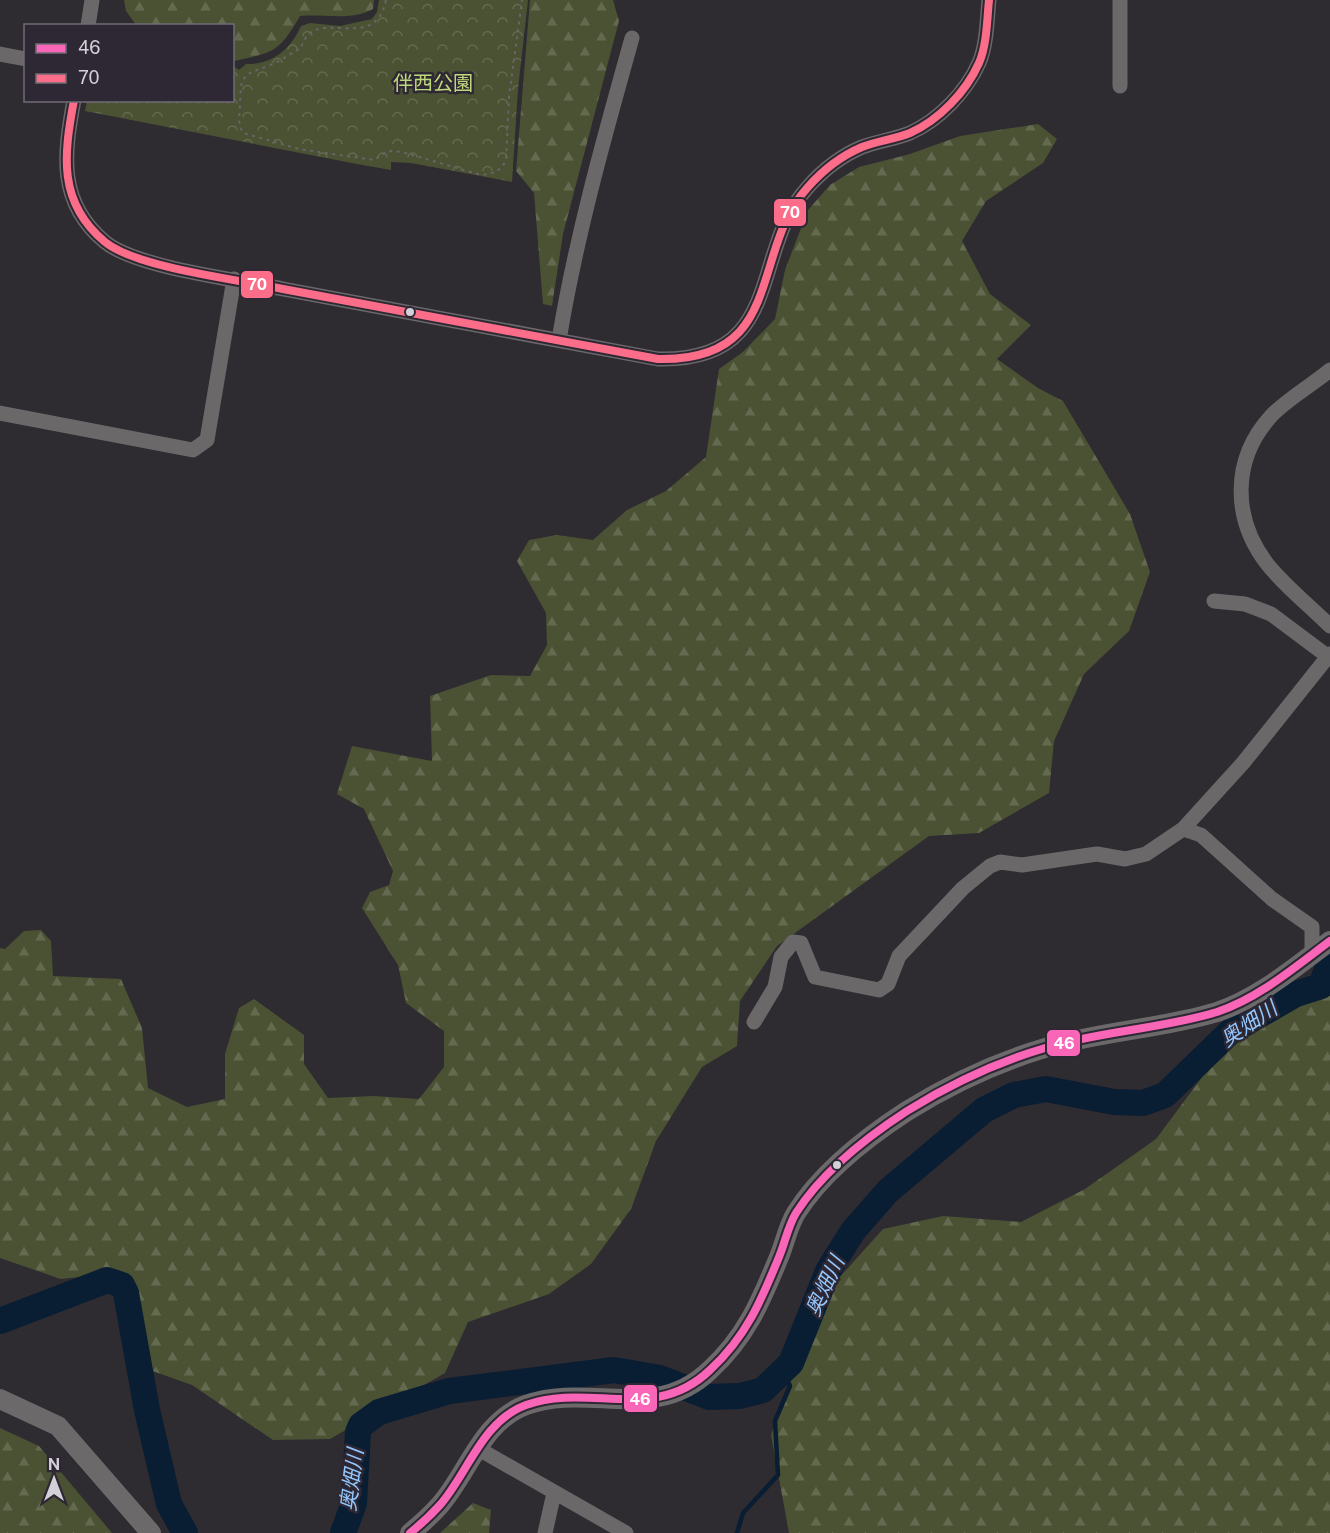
<svg xmlns="http://www.w3.org/2000/svg" width="1330" height="1533" font-family="'Public Sans','Noto Sans JP',sans-serif">
<style>
.forest{fill:url(#forest-firs)}
.park{fill:url(#park-crowns)}
.lines{fill:none;stroke-linecap:round;stroke-linejoin:round}
.stream{stroke:#091d33;stroke-width:4.5}
.river{stroke:#091d33;stroke-width:26}
.path{stroke:#676566;stroke-width:2;stroke-dasharray:3 4.5;stroke-linecap:butt}
.minor{stroke:#6a6868;stroke-width:15}
.major{stroke:#6c696a;stroke-width:20}
.bus-1-casing{stroke:#2e2834;stroke-width:12}
.bus-2-casing{stroke:#2e2834;stroke-width:12}
.bus-1{stroke:#fa66b7;stroke-width:8}
.bus-2{stroke:#fb6d88;stroke-width:8}
.bus-dot{fill:#d4d0d8;stroke:#2e2834;stroke-width:2}
.labels{text-anchor:middle;stroke-width:5;stroke-linejoin:round;paint-order:stroke}
.park-label{font-size:20px;fill:#bfd77b;stroke:#2e2834}
.water-label{font-size:21px;font-style:italic;fill:#93c7ff;stroke:#2e2834}
.line-badge{stroke:#2e2834;stroke-width:2}
.badge-label{font-size:16px;text-anchor:middle;font-weight:bold;fill:#fff}
</style>
<defs>
<pattern id="forest-firs" width="22" height="20" patternUnits="userSpaceOnUse" patternTransform="scale(1.5)"><rect width="22" height="20" fill="#4a5233"/><path d="M5 1l3.5 6h-7zM16 11l3.5 6h-7z" fill="#636a50"/></pattern>
<pattern id="park-crowns" width="20" height="18" patternUnits="userSpaceOnUse" patternTransform="scale(1.5)"><rect width="20" height="18" fill="#4a5233"/><path d="M2 6a3 3 0 1 1 6 0M12 15a3 3 0 1 1 6 0" fill="none" stroke="#636a50"/></pattern>
</defs>
<rect width="100%" height="100%" fill="#2e2b31"/>
<path class="forest" d="M124,0H374L373,9C351,21 325,14 300,16C279,52 275,52 235,61L233,59L232,26L136,25L126,11Z
M530,0H613L619,21L563,234L552,306L543,304L534,193L516,171Z
M1038,124L1057,139L1043,163L986,201L962,241L990,294L1031,325L997,359L1038,388L1063,401L1130,514L1150,572L1129,631L1084,674L1054,741L1049,793L979,833L929,836L777,946L740,1001L737,1046L702,1067L656,1141L631,1209L591,1264L549,1294L468,1322L445,1373L330,1439L273,1440L192,1385L144,1368L135,1306L107,1274L61,1279L0,1258V948L5,949L24,931L41,930L51,941L53,976L121,979L142,1028L148,1088L187,1107L225,1099V1054L239,1008L254,999L304,1035V1064L328,1098L374,1096L419,1099L444,1067V1031L406,1003L398,965L362,908L370,892L389,885L393,871L364,809L337,794L352,746L432,761L430,696L491,675L530,676L547,645L546,613L517,561L529,540L557,535L593,540L627,510L666,491L706,457L719,369L743,352L775,319L785,270L808,210L830,185L859,167L910,154L960,136Z
M1330,972V1533H789L771,1435L807,1331L839,1278L883,1229L943,1216L1021,1222L1085,1189L1156,1139L1232,1037L1284,1008Z
M0,1428L39,1446L112,1533H0Z
M473,1503L491,1510L489,1533H440Z"/>
<path class="park" d="M379,0H528L518,89L512,182L411,163L391,162V170L357,164L85,111L87,101L232,100L233,66L239,70L246,64C272,65 291,49 301,26L310,23L340,26L372,19L377,12Z"/>
<g class="lines">
<path class="stream" d="M737,1533L743,1513L778,1475L775,1421L790,1386L784,1372"/>
<path class="river" d="M0,1321L107,1280L122,1285L126,1293L147,1410L169,1504L185,1533
M343,1533L354,1503L358,1432L361,1425L379,1412L449,1391L614,1370L660,1378L709,1397L740,1396L763,1390L791,1363L828,1271L853,1231L888,1191L984,1110L1014,1095L1046,1089L1114,1102L1143,1103L1165,1095L1230,1032L1296,994L1321,986L1330,961"/>
<path class="path" d="M386,0C374,57 314,2 301,48C290,54 279,62 268,66C240,76 241,76 240,106C239,117 238,124 243,133L299,149L374,160L388,151L402,152L481,175C493,174 500,171 506,161L509,97L522,0"/>
<path class="minor" d="M1120,0V86
M88,26L92,0
M0,54L26,59
M74,100C64,154 57,202 105,242C137,268 240,280 283,289C408,312 533,335 658,359C787,362 749,251 808,187C823,170 841,156 862,147C878,141 895,139 910,133C939,120 966,92 979,63C987,45 987,19 989,0
M559,340C576,237 604,138 632,38
M1330,370C1312,385 1289,398 1272,415C1231,459 1232,519 1268,565C1286,587 1310,606 1330,626
M0,413L193,450L207,440L234,279
M1214,601L1245,604L1271,614L1330,658
M1183,829L1201,835L1272,899L1312,927V954
M754,1022L775,987L781,957L793,942L801,943L815,977L879,990L888,984L899,956L963,888L990,866L1000,862L1022,865L1097,854L1125,859L1146,854L1183,829L1243,763L1330,654
M477,1448L626,1533
M545,1533L554,1493"/>
<path class="major" d="M0,1399L58,1426L151,1533
M410,1533C420,1525 431,1515 440,1505C468,1473 482,1421 526,1405C589,1382 654,1424 710,1370C746,1337 761,1301 779,1257C785,1243 788,1226 796,1213C822,1172 867,1137 907,1111C949,1085 998,1062 1045,1048C1101,1031 1161,1029 1217,1012C1259,998 1295,967 1330,941"/>
<defs>
<path id="bus-1" d="M410,1533C420,1525 431,1515 440,1505C468,1473 482,1421 526,1405C589,1382 654,1424 710,1370C746,1337 761,1301 779,1257C785,1243 788,1226 796,1213C822,1172 867,1137 907,1111C949,1085 998,1062 1045,1048C1101,1031 1161,1029 1217,1012C1259,998 1295,967 1330,941"/>
<path id="bus-2" d="M74,100C64,154 57,202 105,242C137,268 240,280 283,289C408,312 533,335 658,359C787,362 749,251 808,187C823,170 841,156 862,147C878,141 895,139 910,133C939,120 966,92 979,63C987,45 987,19 989,0"/>
</defs>
<use href="#bus-1" class="bus-1-casing"/>
<use href="#bus-2" class="bus-2-casing"/>
<use href="#bus-1" class="bus-1"/>
<use href="#bus-2" class="bus-2"/>
</g>
<g class="bus-dot">
<circle cx="410" cy="312" r="5"/>
<circle cx="837" cy="1165" r="5"/>
</g>
<g class="labels">
<g class="park-label">
<text x="433" y="90">伴西公園</text>
</g>
<g class="water-label">
<text transform="translate(1249 1024) rotate(-34)" y="7">奥畑川</text>
<text transform="translate(825 1286) rotate(-65)" y="7">奥畑川</text>
<text transform="translate(352 1480) rotate(-83)" y="7">奥畑川</text>
</g>
</g>
<g class="line-badge">
<rect x="773" y="198" width="34" height="29" rx="6" fill="#fb6d88"/>
<rect x="240" y="270" width="34" height="29" rx="6" fill="#fb6d88"/>
<rect x="1046" y="1029" width="35" height="28" rx="6" fill="#fa66b7"/>
<rect x="623" y="1384" width="35" height="29" rx="6" fill="#fa66b7"/>
</g>
<g class="badge-label">
<text x="790" y="218">70</text>
<text x="257" y="290">70</text>
<text x="1064" y="1049">46</text>
<text x="640" y="1405">46</text>
</g>
<rect x="24" y="24" width="210" height="78" fill="#2e2834" stroke="#706b76" stroke-width="1.5"/>
<rect x="36" y="44" width="30" height="9" fill="#fa66b7" stroke="#706b76" stroke-width="1.5"/>
<text x="78" y="54" font-size="18" fill="#d4d0d8">46</text>
<rect x="36" y="74" width="30" height="9" fill="#fb6d88" stroke="#706b76" stroke-width="1.5"/>
<text x="78" y="84" font-size="18" fill="#d4d0d8">70</text>
<g transform="translate(54 1479)" stroke="#2e2834" stroke-width="4.5" paint-order="stroke">
<path d="M0-4.5L10 22L0 15L-10 22Z" fill="#d4d0d8"/>
<text y="-9" font-size="16" font-weight="bold" text-anchor="middle" fill="#d4d0d8">N</text>
</g>
</svg>
